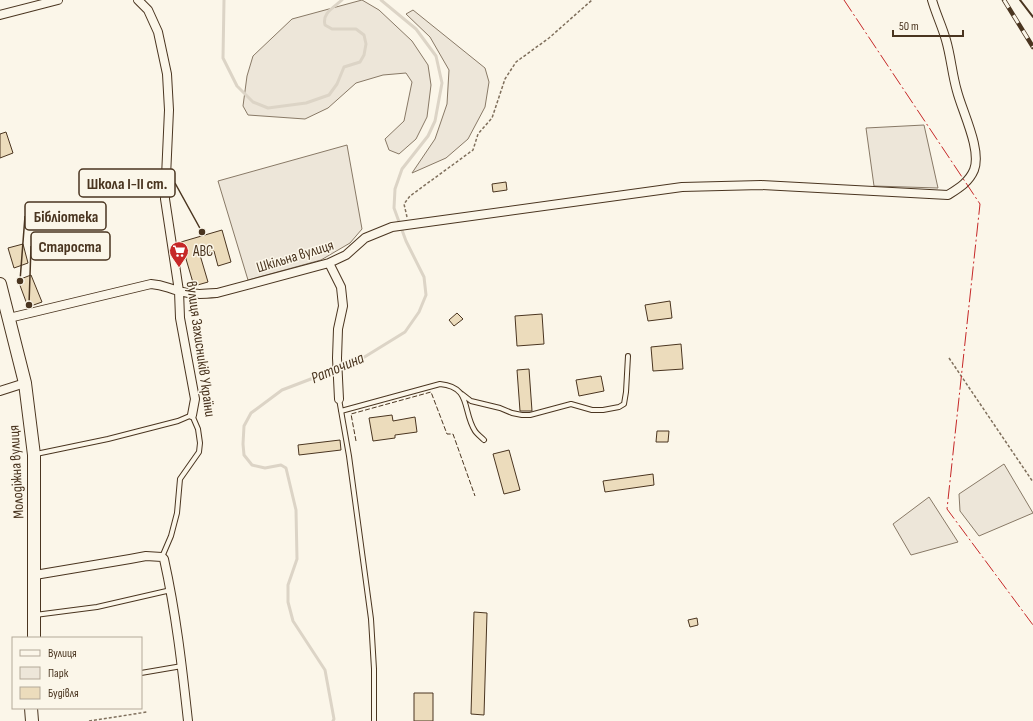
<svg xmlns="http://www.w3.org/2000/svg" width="1033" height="721" font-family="'Sofia Sans Condensed',sans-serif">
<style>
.green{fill:#ede6d9;stroke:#887966}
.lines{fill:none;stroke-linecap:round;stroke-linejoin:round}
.stream{stroke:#dcd4c6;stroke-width:3}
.building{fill:#ecdcbc;stroke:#4a3520}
.lane-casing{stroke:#4a3520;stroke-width:6}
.street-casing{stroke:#4a3520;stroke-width:10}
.secondary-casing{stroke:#4a3520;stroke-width:14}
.path{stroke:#7f6f5c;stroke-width:1.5;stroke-dasharray:3 2;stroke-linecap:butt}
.lane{stroke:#fbf6e9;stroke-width:4}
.street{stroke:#fbf6e9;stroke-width:8}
.secondary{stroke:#fbf6e9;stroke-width:12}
.rail-casing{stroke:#4a3520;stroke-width:4.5}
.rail{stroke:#fbf6e9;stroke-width:3;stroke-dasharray:9;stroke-linecap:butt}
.fence{stroke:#4a3520;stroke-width:1;stroke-dasharray:5 2;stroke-linecap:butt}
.wall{stroke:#4a3520;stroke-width:2}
.power{stroke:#c62828;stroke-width:1;stroke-dasharray:14 3 2 3;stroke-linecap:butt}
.labels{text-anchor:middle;stroke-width:3;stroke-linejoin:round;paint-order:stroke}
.poi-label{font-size:15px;fill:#4a3520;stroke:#fbf6e9;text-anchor:start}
.street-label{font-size:15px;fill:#4a3520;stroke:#fbf6e9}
.water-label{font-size:16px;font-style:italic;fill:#4a3520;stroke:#fbf6e9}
.leader{fill:none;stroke:#4a3520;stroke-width:1.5}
.callout-dot{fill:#4a3520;stroke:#fbf6e9;stroke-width:1.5}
.callout{fill:#fbf6e9;stroke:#4a3520;stroke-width:1.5}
.callout-label{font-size:16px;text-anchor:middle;font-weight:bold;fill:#4a3520}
</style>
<rect width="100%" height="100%" fill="#fbf6e9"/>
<path class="green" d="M362,0L379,10L412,41L428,65L431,85L427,117L416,139L399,154L389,150L385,139L404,121L412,82L406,73L383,75L356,83L328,108L305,119L248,115L243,106L247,76L253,56L292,19Z
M413,10L485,68L489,82L485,107L468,139L446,158L412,173L435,139L447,104L449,70L430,37L406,14Z
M924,125L938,188L874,186L866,128Z
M347,145L362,229L350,243L321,260L248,280L218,181Z
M1004,464L1033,513L979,536L960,511L959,494Z
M929,497L958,542L911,555L893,524Z"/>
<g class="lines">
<path class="stream" d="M224,0L223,58L237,86L253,102L268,108L306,103L329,95L337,84L344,67L360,62L364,55L366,44L364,35L356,29H332L325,25C322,13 333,8 342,0
M333,721L334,719L325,670L293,621L288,602V585L297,559L296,510L286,468L281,465L265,468L252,465L244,455L243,444L244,426L251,413L282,390L358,361L405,332L419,312L426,295L424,277L406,241L394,208L395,189L402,169L428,136L435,121L442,83L436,56L416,29L381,0"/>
</g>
<path class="building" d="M6,132L13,153L0,158V134Z
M506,182L507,190L493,192L492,184Z
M222,230L231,262L218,266L214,251L200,255L208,282L194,286L181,242Z
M23,244L28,263L14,268L8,248Z
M31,275L42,302L28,307L18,280Z
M670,301L672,318L648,321L645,305Z
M457,313L463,319L454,326L449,320Z
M542,314L544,344L517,346L515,316Z
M681,344L683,369L653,371L651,347Z
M529,369L532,411H520L517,370Z
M601,376L604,391L579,396L576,380Z
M392,415L393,421L415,417L417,432L395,435V438L373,441L369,418Z
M657,431H669L668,442H656Z
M340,440L341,450L299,455L298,445Z
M509,450L520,490L504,494L493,454Z
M653,474L654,485L605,492L603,481Z
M474,612L487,613L484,715L471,714Z
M697,618L698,625L690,627L688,620Z
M414,693H433V721H414Z"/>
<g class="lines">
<defs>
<path id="lane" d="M462,394L471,401L500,408L512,413L522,415H530L571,404L592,410H603L619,407L624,404L626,392L628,356
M339,399L349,456L371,619L374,669V721
M341,411L440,384C472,387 462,411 475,431C477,434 481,437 484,440
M36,454L108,439L178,421L192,415L198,429L200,443L199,452L180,479L177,513L171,536L162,557
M35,615L97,607L171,590
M141,673L182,666"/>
<path id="street" d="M138,0L148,10L158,32L167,74L169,110L165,199L179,291L180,318L195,399L192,415
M0,15L58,0
M329,263L341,287L343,306L338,329L337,358L339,399
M9,318L151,284C164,285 167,288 179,291C192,295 204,294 217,293L329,263L346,255L365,238L392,227L682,187L761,185L948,195C959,188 969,182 974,170C982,150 962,111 957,91C952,74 951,57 946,40C942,26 936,14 932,0
M0,391L25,383
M35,575L130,559L146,556L162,557L164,559C176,613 182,666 188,721"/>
<path id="secondary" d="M0,284L25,383L34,455V638
M31,708L32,721"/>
</defs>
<use href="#lane" class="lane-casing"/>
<use href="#street" class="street-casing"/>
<use href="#secondary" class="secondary-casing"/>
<path class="path" d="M407,217L404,204L410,196L473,150L478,134L492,118L505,79L516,62L549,38L592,0
M949,358L1033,482
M89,721L147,712"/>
<use href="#lane" class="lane"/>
<use href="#street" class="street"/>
<use href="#secondary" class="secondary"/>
<defs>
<path id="rail" d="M1004,0L1033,47"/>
</defs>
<use href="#rail" class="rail-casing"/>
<use href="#rail" class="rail"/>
<path class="fence" d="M356,441L351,414L431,392L447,434H453L475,496"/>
<path class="wall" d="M1020,0L1033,17"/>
<path class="power" d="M844,0L980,204L947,509L1033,625"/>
</g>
<defs>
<symbol id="supermarket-pin" viewBox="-11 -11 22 30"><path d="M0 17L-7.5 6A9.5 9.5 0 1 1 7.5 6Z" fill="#c62828" stroke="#fbf6e9"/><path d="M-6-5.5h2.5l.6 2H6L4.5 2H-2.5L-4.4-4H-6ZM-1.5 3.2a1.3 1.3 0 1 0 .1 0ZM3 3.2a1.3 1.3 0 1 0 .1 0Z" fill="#fff"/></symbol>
</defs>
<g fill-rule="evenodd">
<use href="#supermarket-pin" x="168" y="240" width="22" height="30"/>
</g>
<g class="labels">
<g class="poi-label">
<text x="193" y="256">ABC</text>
</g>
<g class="street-label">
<text transform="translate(295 256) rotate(-17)" y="5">Шкільна вулиця</text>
<text transform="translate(201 349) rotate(82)" y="5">вулиця Захисників України</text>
<text transform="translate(16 472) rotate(-93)" y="5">Молодіжна вулиця</text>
</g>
<g class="water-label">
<text transform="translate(337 367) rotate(-23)" y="6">Раточина</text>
</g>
</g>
<path class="leader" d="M202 232L175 183M20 281L25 216M29 305L31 246"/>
<g class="callout-dot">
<circle cx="202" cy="232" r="4"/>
<circle cx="20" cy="281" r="4"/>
<circle cx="29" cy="305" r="4"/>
</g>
<g class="callout">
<rect x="79" y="169" width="96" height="28" rx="4"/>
<rect x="25" y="202" width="81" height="28" rx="4"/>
<rect x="31" y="232" width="79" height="28" rx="4"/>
</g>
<g class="callout-label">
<text x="127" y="189">Школа І-ІІ ст.</text>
<text x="66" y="222">Бібліотека</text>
<text x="70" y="252">Староста</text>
</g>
<rect x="12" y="637" width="130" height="72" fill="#fbf6e9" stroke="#b4a999"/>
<rect x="20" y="650" width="20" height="6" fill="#fbf6e9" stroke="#b4a999"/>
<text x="48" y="657" font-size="12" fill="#4a3520">Вулиця</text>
<rect x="20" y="667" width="20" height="12" fill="#ede6d9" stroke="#b4a999"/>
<text x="48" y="677" font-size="12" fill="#4a3520">Парк</text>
<rect x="20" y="687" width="20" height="12" fill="#ecdcbc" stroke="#b4a999"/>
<text x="48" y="697" font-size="12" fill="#4a3520">Будівля</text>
<path d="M893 30v6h70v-6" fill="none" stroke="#4a3520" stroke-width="2"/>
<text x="899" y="30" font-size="12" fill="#4a3520" stroke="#fbf6e9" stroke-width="3" paint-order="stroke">50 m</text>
</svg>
